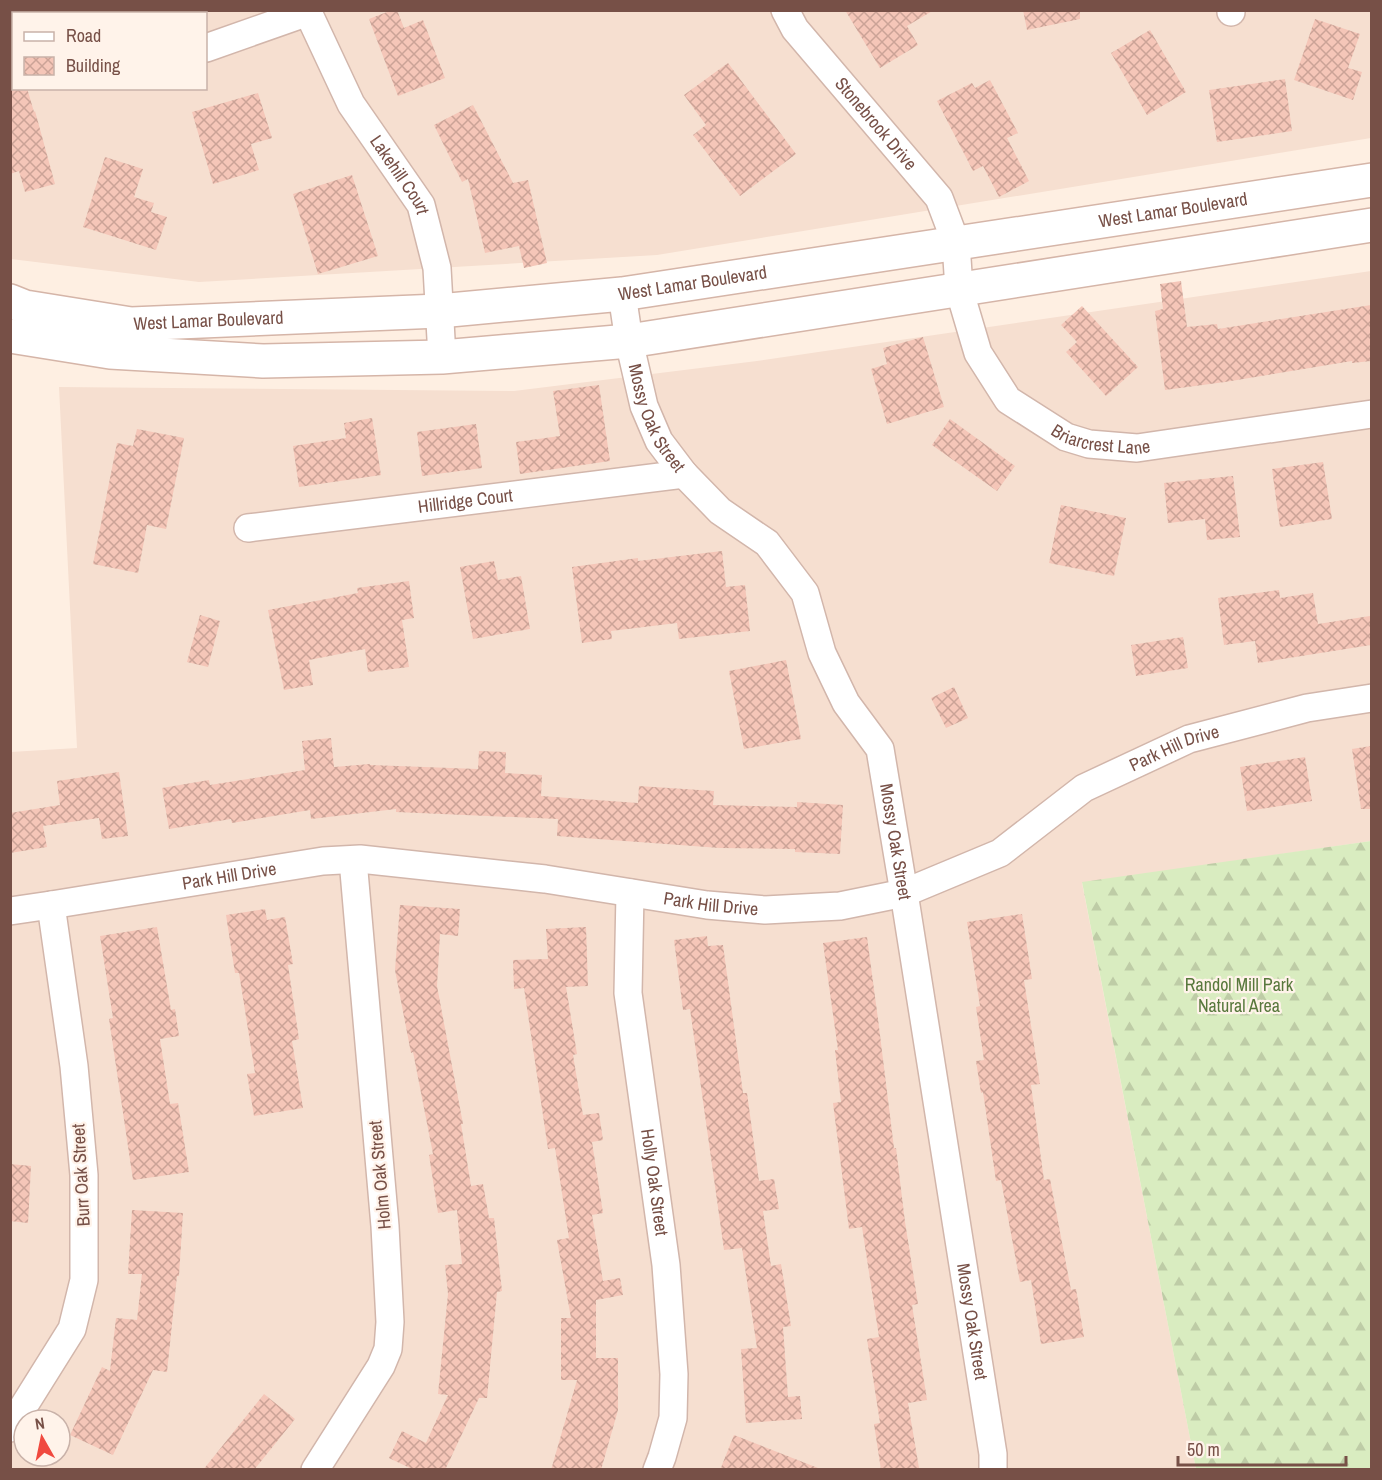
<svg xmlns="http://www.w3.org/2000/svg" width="1382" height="1480" font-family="'Archivo Narrow',sans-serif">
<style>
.residential{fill:#f6dfd0;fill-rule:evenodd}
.forest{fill:url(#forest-firs)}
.building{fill:url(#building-cross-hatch)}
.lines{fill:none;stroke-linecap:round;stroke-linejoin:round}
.minor-casing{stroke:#d2b6ab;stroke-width:30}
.secondary-casing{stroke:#d5b5a8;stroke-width:36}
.minor{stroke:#fff;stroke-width:27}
.secondary{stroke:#fff;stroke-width:33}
.labels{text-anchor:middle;stroke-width:4.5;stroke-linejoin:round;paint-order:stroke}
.street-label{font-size:18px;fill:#775047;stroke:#fff3ea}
.park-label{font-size:18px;fill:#58783c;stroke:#fff3ea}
</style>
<defs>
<pattern id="forest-firs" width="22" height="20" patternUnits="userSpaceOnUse" patternTransform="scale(1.5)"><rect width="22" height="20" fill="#d9ecc0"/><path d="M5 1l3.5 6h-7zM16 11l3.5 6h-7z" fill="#becca6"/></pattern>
<pattern id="building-cross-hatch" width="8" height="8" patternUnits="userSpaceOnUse" patternTransform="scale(1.5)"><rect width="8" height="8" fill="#f5c6b8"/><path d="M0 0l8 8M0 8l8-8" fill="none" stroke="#cba397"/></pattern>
</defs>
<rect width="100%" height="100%" fill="#feefe2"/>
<path class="residential" d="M11,11H1371V138L657,255L199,282L11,259ZM14,14H206V88H14Z
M1371,271V841L1082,883L1196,1469L11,1470V752L77,748L59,387L514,391L757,361ZM24,1420H60V1456H24Z"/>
<path class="forest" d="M1371,841V1469H1196L1082,882Z"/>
<path class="building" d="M392,10H397L404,28L423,20L445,78L398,96L369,19Z
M845,10H934L907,26L918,45L880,68Z
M1023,10H1080V19L1027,30Z
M1315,19L1360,34L1348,68L1362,72L1353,100L1294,80Z
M1150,30L1186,92L1147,115L1111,53Z
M728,63L796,154L740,196L693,135L706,125L684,95Z
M1285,79L1292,131L1217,142L1209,90Z
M990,80L1018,133L1007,138L1029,181L999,197L983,166L973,171L937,101L972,83L975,88Z
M10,88H27L34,112L35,111L55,184L25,192L19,171L10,174Z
M258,93L272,138L251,144L259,170L213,184L192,112Z
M473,105L513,183L528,180L547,263L524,268L519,246L485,253L468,179L462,182L434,125Z
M105,157L143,169L134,197L154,203L151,212L167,217L156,250L83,227Z
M352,175L378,256L318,274L293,194Z
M1181,281L1187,327L1217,324L1218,329L1371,305V361L1352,363V361L1225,382L1165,390L1155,311L1163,309L1160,284Z
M1082,306L1138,367L1106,396L1066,352L1077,342L1061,325Z
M923,337L944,407L887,424L871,369L887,364L883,348Z
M599,385L610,461L520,474L516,442L560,436L553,391Z
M372,418L381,475L299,487L293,446L346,438L344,423Z
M950,419L1015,466L997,491L932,445Z
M476,424L482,468L422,476L417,432Z
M137,429L184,438L166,529L147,525L138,573L93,564L117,443L133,446Z
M1323,462L1332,519L1280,527L1272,469Z
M1233,476L1240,537L1207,540L1205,519L1168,523L1164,483Z
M1061,505L1126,518L1114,576L1049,563Z
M722,551L726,587L745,585L750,631L679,639L677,623L611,631L612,639L582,643L572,567L638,558V561Z
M494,561L498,580L521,576L530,629L473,639L460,567Z
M409,581L414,618L402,620L409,667L368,672L365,649L309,660L313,685L284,690L268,610L358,593L357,588Z
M1279,590L1280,598L1313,593L1318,624L1370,616L1371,627V645L1258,663L1255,641L1224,645L1218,598Z
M200,615L220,621L208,667L187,662Z
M1183,637L1188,668L1136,676L1131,645Z
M786,660L801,739L744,749L729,671Z
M954,687L968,718L946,728L931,698Z
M331,738L334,767L370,764V765L478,769L479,751L506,752L505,773L542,775L541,796L638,803L639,786L714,791L713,805L797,807V802L843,805L840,854L795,852V849L720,848L557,836L558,819L396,812V809L311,819L310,810L232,823L231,819L169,829L162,788L209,780L210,785L305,770L302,741Z
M1371,746V809H1361L1352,749Z
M1305,757L1312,801L1247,811L1240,767Z
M119,772L128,836L102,839L99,818L43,826L47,847L10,853V813L60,805L57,781Z
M400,905L460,909L458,936L440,934L437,986L463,1124H461L471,1186L483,1184L489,1218H494L502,1291L497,1292L487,1398H479L445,1470H414L389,1458L402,1431L426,1443L448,1395L438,1394L448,1294L445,1265L462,1264L457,1210L438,1213L429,1155L433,1154L413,1052L411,1053L395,970Z
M265,909L267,920L285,917L293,964L288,965L299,1039L292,1041L303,1108L254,1116L247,1074L255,1073L239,973H235L226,915Z
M1022,914L1032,979L1024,980L1040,1084L1031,1085L1044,1180L1050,1179L1071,1290L1076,1289L1084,1337L1041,1344L1031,1280L1020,1282L1001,1180L996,1181L983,1092L981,1093L976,1061L984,1060L976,1007L980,1006L967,922Z
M157,927L171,1010L175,1009L179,1036L160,1039L170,1104L178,1103L189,1172L133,1180L109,1019L113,1018L100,936Z
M586,927L588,986L566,987L577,1054L573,1055L583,1115L599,1113L603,1140L592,1142L603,1213L592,1215L603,1281L620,1278L623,1295L596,1300V1358H618V1410L601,1470H551L577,1380H561V1318H571L557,1240L569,1238L555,1148L548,1149L524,988L514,989L513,960L548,959L546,929Z
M707,936L708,946L723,945L743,1093H747L759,1181L774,1179L779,1209L763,1211L771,1266L781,1264L791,1326L783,1327L788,1397L800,1396L802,1419L746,1423L741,1349L757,1348L742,1248L724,1250L690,1009L683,1010L674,940Z
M867,937L878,1019L894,1148H896L905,1222L918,1304L912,1305L927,1400L908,1403L919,1468L906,1470H881L874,1424L880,1423L867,1339L879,1337L862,1227L849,1229L833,1103L841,1102L835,1050H838L823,943Z
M10,1164L31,1166L28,1223L10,1221Z
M132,1210L183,1213L179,1276H177L167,1372L153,1370L113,1455L70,1435L102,1367L110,1371L116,1318L137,1320L142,1274H128Z
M264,1394L295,1419L254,1470H203Z
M734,1435L818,1468V1470H720Z"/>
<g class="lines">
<defs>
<g id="minor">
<path id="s1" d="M307,10L351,104L421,205L437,268L442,357"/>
<path id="s2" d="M785,10L795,29L939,198L956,243L959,289L978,353L1008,400L1066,437L1089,444L1137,448L1372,414"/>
<path d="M1231,10V12"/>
<path d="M206,48L308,12"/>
<path id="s3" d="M622,294L629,341L644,406L659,441L684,474L720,511L767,543L805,593L822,653L846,703L880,749L904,893L993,1454V1470"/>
<path id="s4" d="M248,528L684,474"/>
<path id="s5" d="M630,893L628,993L666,1265L674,1374L673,1418L662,1457L657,1470"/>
<path id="s6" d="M10,911L51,905L323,861L360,859L545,879L707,905L765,910L840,906L904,893L1000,853L1084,788L1189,739L1307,708L1372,698"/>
<path d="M10,1428L72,1329L84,1280V1175L74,1066L51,905"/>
<path d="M315,1470L381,1366L388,1349L390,1322L385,1226L353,860"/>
</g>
<g id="secondary">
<path id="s7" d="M10,301L25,307L131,324L439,311L622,294L1372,180"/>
<path d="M10,336L110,352L263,361L442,357L629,341L1372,225"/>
</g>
</defs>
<use href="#minor" class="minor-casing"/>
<use href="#secondary" class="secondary-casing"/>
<use href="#minor" class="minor"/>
<use href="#secondary" class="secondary"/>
</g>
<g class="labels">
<g class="street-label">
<text dy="6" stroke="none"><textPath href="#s2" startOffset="146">Stonebrook Drive</textPath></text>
<text dy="6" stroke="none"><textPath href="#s1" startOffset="190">Lakehill Court</textPath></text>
<text dy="6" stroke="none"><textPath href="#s7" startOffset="1173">West Lamar Boulevard</textPath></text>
<text dy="6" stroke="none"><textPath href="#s7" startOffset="687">West Lamar Boulevard</textPath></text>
<text dy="6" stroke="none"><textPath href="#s7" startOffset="201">West Lamar Boulevard</textPath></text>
<text dy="6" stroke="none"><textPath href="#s3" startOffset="130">Mossy Oak Street</textPath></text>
<text dy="6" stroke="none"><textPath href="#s2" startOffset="564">Briarcrest Lane</textPath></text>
<text dy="6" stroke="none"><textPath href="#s4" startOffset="219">Hillridge Court</textPath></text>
<text dy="6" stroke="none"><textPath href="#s6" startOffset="1212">Park Hill Drive</textPath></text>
<text dy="6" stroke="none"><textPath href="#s3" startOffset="634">Mossy Oak Street</textPath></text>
<text dy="6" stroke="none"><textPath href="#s6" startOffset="222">Park Hill Drive</textPath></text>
<text dy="6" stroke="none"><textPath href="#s6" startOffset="708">Park Hill Drive</textPath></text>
<text transform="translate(81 1175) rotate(-93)" y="6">Burr Oak Street</text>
<text transform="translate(380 1175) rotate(-95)" y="6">Holm Oak Street</text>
<text dy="6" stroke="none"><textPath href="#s5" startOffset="291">Holly Oak Street</textPath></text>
<text dy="6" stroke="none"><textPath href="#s3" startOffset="1120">Mossy Oak Street</textPath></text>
</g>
<g class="park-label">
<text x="1239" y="991">Randol Mill Park<tspan x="1239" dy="21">Natural Area</tspan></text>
</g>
</g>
<rect width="1382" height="1480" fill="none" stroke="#775047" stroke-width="24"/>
<rect x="12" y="12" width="195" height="78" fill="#fff3ea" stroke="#c9b2a9" stroke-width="1.5"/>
<rect x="24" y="32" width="30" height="9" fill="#ffffff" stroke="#c9b2a9" stroke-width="1.5"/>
<text x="66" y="42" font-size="18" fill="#775047">Road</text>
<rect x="24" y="57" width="30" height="18" fill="url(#building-cross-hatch)" stroke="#c9b2a9" stroke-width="1.5"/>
<text x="66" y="72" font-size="18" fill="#775047">Building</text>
<g transform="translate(42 1438) rotate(351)"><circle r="28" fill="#fff3ea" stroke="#c9b2a9" stroke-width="1.5"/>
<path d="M0-4.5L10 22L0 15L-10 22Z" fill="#f0493f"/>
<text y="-9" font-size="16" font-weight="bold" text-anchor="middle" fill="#775047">N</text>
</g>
<path d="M1178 1456v9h168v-9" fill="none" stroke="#775047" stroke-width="3"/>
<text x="1187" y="1456" font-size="18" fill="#775047" stroke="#fff3ea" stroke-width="4.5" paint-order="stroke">50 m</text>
</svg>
